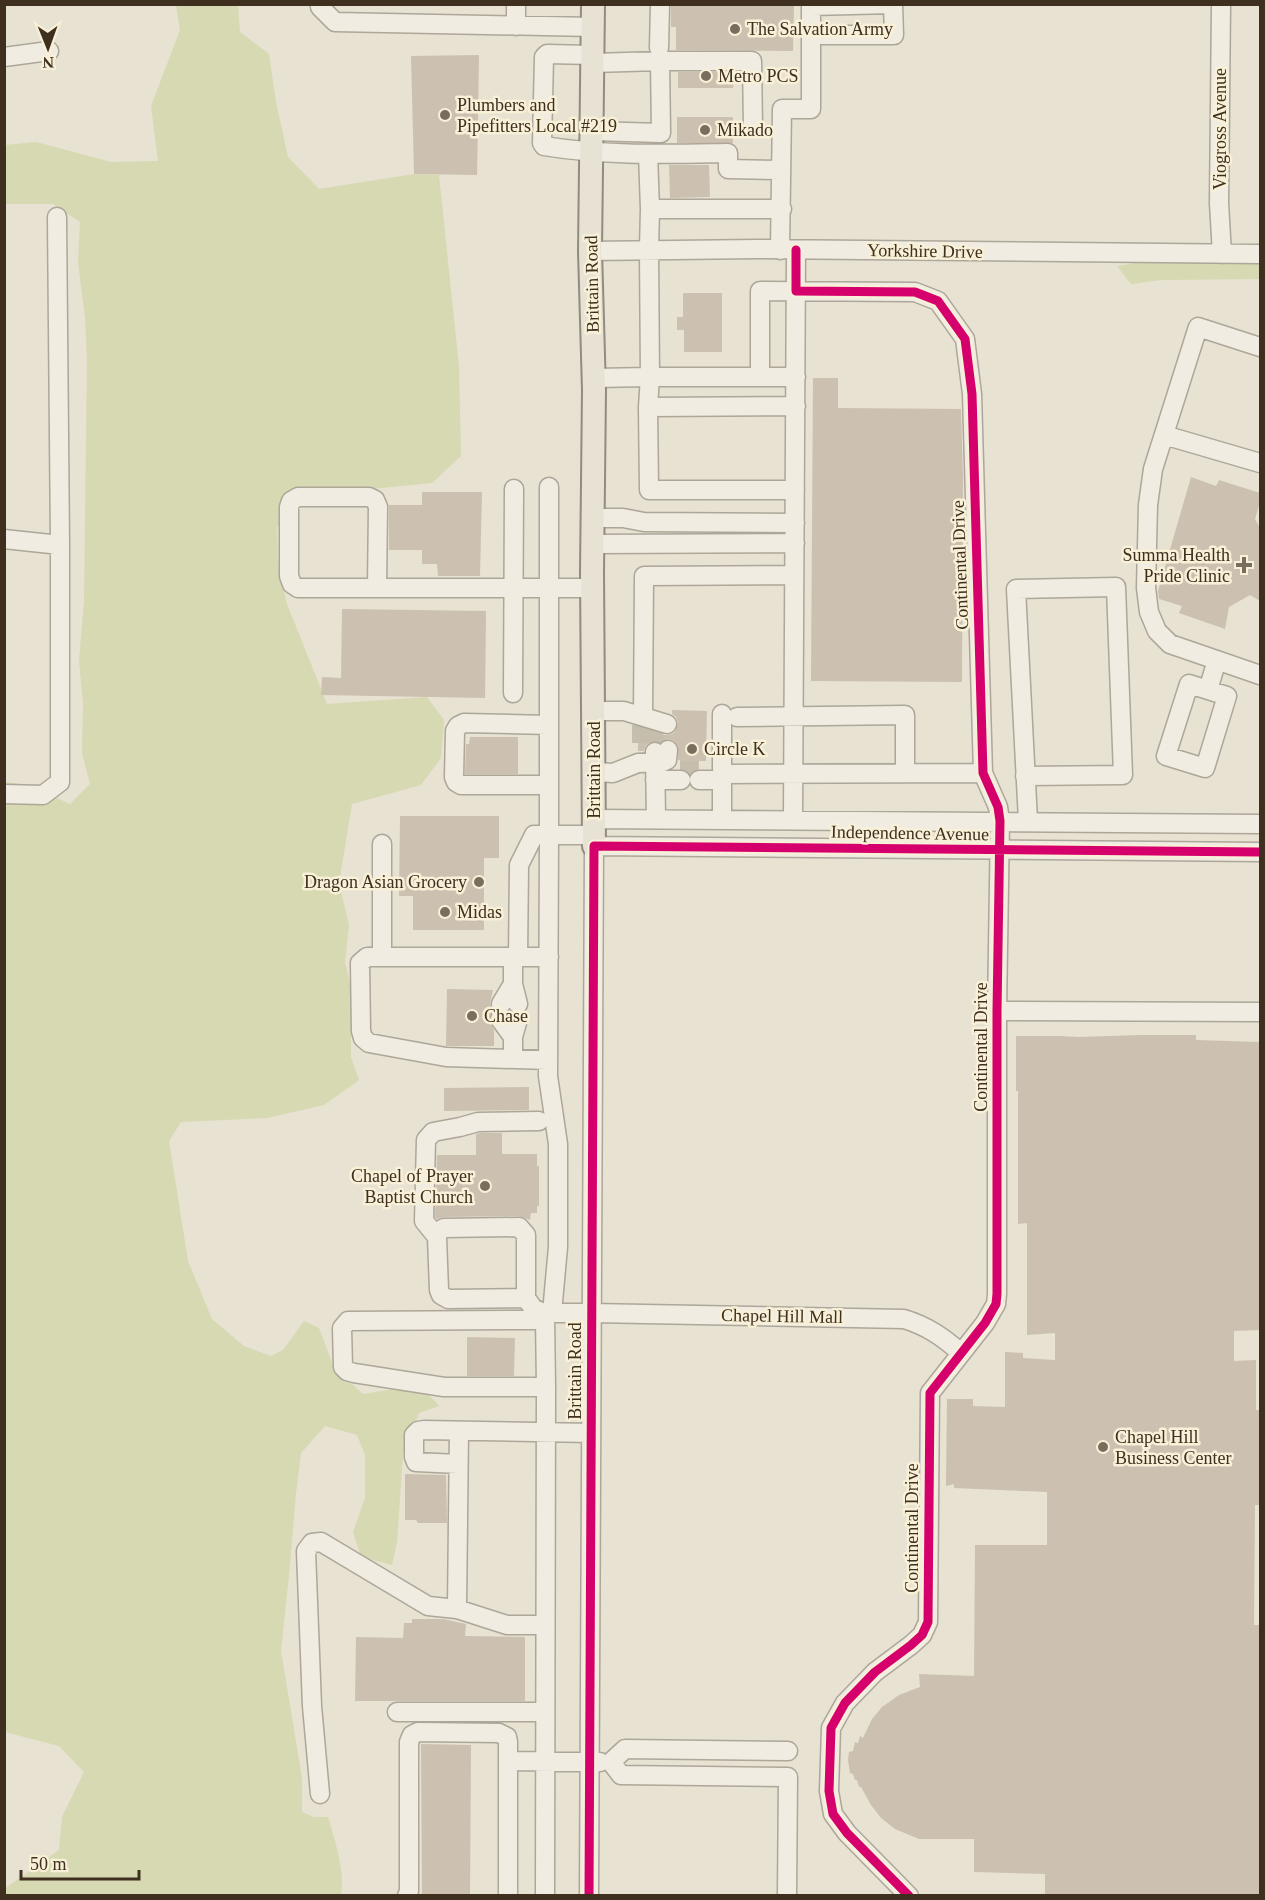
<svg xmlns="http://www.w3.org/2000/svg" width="1265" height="1900" font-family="'Times New Roman',serif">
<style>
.green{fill:#d6d9b2}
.building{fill:#ccc0b1}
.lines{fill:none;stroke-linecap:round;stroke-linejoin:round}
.minor-tunnel{stroke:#c5bead;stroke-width:18;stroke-dasharray:18 9;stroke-linecap:butt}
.minor-casing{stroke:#ada699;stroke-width:21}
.major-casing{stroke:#928c80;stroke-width:26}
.minor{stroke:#f0ece2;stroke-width:18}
.major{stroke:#e7e2d4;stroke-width:22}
.cycleway-casing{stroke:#f8f0d7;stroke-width:13}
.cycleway{stroke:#d6006c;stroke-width:9}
.poi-dot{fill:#796e5d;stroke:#f8f0d7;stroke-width:2}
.labels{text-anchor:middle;stroke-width:5;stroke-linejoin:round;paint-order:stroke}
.poi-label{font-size:18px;fill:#3e2f1f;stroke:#f8f0d7;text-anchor:start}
.street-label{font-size:18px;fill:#3e2f1f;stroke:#f8f0d7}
</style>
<rect width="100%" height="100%" fill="#e7e2d1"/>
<path class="green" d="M176,5H238L240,32L269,54L276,102L288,157L319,189L414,174L439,175L459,367L461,456L432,483L351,491L310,497L277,527L278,566L287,604L327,704L427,697L444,720L441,758L421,785L352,804L339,883L349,925L345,962L351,988V1057L359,1080L324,1105L267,1118L181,1122L169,1141L188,1261L212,1319L244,1346L271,1356L283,1350L304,1321L319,1328L334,1368L363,1394C393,1391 418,1378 439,1406L419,1413L403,1453L397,1542L392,1565L361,1557L353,1532L365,1498V1455L357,1435L325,1426L301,1453L296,1493L290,1565L281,1651L302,1778V1812L314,1817H328C335,1841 345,1870 341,1895L5,1896L4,1889L7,1887L59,1850L62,1817L84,1772L59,1746L5,1732V782L28,785L70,804L90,784L82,753L83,704L79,661L84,601L87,360L85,317L78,263L80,222L53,204H5V145L36,142L111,162L158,161L151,106L180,30Z
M1148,261L1260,264V279L1161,280L1131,284L1117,266Z"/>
<path class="building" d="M671,4H794L793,51L676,50V27H671Z
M479,55L477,175L414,174L411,56Z
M678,72H734L733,88H678Z
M677,117H733V143H677Z
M669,165H709L710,197L670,198Z
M683,293H722V352H684V330H677V317H683Z
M813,378H838V408L961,409L963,478L962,682L811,681Z
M1191,477L1216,486L1219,480L1260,493V502L1255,519L1260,528V601L1250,595L1229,607L1225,629L1179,613L1182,606L1159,599L1158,591Z
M422,492H482L480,576H438L437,564H422V550H389V505H422Z
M342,609L486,611L485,698L321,695L322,677L341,678Z
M672,710L707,711L706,761H699V769L690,774L686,770L680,769V760H678V746L674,741L669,739L660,742H650L646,746L644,751H638V727L664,735H670L675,732L678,722L676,717L672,714Z
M470,737H518V774H465L466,744H469Z
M400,816H499V858H484V930H413V896H399Z
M447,989L493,990L490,1003L492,1011L489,1020L494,1030V1046H446Z
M1141,1035H1196V1040L1260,1042V1330L1234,1331V1361L1256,1360V1410H1260V1505H1255L1254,1625H1260V1896H1045V1874L974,1872V1839H919L895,1829L881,1818L871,1805L861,1787H859L857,1780H855L853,1774L850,1773L848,1760L849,1752L853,1751L855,1742L858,1743L860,1736L863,1738L872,1719L882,1707L899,1695L920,1687L919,1674L974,1676L975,1545H1047V1492L954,1488V1484L946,1486L947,1399H973V1406L1005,1407V1352L1023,1353V1358L1055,1360V1333L1027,1335V1223L1018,1224V1091H1016V1036H1059L1079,1037Z
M529,1087V1110L444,1111V1088Z
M480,1133H502V1154H537V1166H539V1206H537V1213H531L530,1220L519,1216L444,1217L437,1219L435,1217L437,1155H476V1134Z
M467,1337L515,1338L514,1376H467Z
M405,1474L446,1475L447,1523H418L416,1520H405Z
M412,1619H443L466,1624L465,1636L525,1637V1701H355L356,1637L403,1638L404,1623H412Z
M421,1744L471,1745L470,1896H422Z"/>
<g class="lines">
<path class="minor-tunnel" d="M641,725V751
M654,725L655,750
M680,770H699"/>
<defs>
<path id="minor" d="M320,4V7L335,22L593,27
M1221,4L1219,203L1222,254
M811,6L893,4L894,35H811
M516,26V4
M659,48L660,4
M593,55L547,54L544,57L542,143L544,146C605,156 666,154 728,153V169L781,170
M4,57L49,51
M660,61H752L753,127
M592,131L661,133L660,61L593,63
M648,154L650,209
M780,250L782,109H811V4
M590,251L758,249L1260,254
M1260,347L1198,327L1153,469L1148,505L1146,588L1149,612L1157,631L1170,644L1260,675
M760,377H796
M594,378L650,377L649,250L650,209H782
M648,407L650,377H760V291L915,292L938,301L965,339L972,394L983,773L998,807L1000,821L997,1011V1294L996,1304L985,1323L930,1393L928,1622L922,1635L911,1645L875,1672L845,1703L831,1728L829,1791L833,1814L847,1833L909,1896
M1164,435L1260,463
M795,490H649L648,407L796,406
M592,518H623L644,522L795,523
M4,539L60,545L57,217
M592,544L795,543
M377,588L378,507L375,500L369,497H298L291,501L289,507V576L292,584L298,588H549V487
M592,588H549V835H595
M1208,690L1227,696L1205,768L1166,756L1189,684L1208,690L1217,660
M513,693L514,489
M594,711H624L667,724
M643,716L644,576L794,575
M737,717L905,715V773
M655,752L656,819
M722,769V714
M595,772L613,773L638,763L663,762L667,760L668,750
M722,774L983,773
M1025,776L1123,775L1116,587L1016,589L1028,821
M655,780H681
M699,780H722V820
M549,785H461L456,782L454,777L455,731L458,726L464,723L549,725
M4,794L43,795L60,782V545
M594,819L1260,824
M793,820L796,250
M382,844V957H549
M382,957H367L360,963L361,1031L363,1038L369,1043L446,1057L548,1060
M513,957V984L518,1004
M518,957L519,865L534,835H549L548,1076L558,1144V1247L552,1313H592L904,1319C927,1326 943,1337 961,1353
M501,1004L513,984
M997,1011L1260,1012
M500,1019L513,1037
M513,1059V1037L518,1019
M437,1237L424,1221L426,1140L433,1132L460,1127L478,1122L539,1121
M526,1298L448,1299L441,1295L439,1290L437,1237L439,1231L444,1228L519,1227L526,1235V1298L533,1308L541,1312L552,1313
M545,1317L546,1387H444L354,1373L347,1371L343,1367L342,1328L348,1321L529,1320L542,1319L552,1313
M459,1431L457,1609L507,1625H545
M458,1464L416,1462L414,1457V1435L418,1431L424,1430L591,1433
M397,1712H545
M508,1761L600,1762
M320,1794L312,1706L306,1551L312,1543L321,1542L428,1606L457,1609
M407,1896L409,1891V1742L412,1735L418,1732L499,1733L507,1737L508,1742V1896
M545,1896L546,1387
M589,1896L594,846L1260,852
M787,1896L788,1777L621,1775L611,1762L625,1749L788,1751"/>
<path id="major" d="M593,4L590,251L594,390L592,573L594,846"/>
</defs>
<use href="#minor" class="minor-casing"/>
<use href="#major" class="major-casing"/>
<use href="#minor" class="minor"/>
<use href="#major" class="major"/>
<defs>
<path id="cycleway" d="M796,250V291L915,292L938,301L965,339L972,394L983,773L998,807L1000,821L997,1011V1294L996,1304L985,1323L930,1393L928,1622L922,1635L911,1645L875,1672L845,1703L831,1728L829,1791L833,1814L847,1833L909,1896
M589,1896L594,846L1260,852"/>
</defs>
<use href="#cycleway" class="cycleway-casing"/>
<use href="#cycleway" class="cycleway"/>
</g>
<g class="poi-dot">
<circle cx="735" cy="29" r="6"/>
<circle cx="706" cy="76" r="6"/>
<circle cx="445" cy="115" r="6"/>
<circle cx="705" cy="130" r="6"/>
<path d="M1241 556h6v6h6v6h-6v6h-6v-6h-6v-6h6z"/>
<circle cx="692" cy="749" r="6"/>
<circle cx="479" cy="882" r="6"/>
<circle cx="445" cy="912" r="6"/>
<circle cx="472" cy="1016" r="6"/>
<circle cx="485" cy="1186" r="6"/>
<circle cx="1103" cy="1447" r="6"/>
</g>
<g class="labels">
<g class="poi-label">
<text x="747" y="35">The Salvation Army</text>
<text x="718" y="82">Metro PCS</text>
<text x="457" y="111">Plumbers and<tspan x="457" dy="21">Pipefitters Local #219</tspan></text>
<text x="717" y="136">Mikado</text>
<text x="1230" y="561" text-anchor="end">Summa Health<tspan x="1230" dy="21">Pride Clinic</tspan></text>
<text x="704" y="755">Circle K</text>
<text x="467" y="888" text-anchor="end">Dragon Asian Grocery</text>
<text x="457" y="918">Midas</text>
<text x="484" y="1022">Chase</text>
<text x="473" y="1182" text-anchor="end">Chapel of Prayer<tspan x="473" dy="21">Baptist Church</tspan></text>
<text x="1115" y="1443">Chapel Hill<tspan x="1115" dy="21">Business Center</tspan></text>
</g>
<g class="street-label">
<text transform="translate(1220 129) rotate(-90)" y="6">Viogross Avenue</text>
<text transform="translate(925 251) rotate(1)" y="6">Yorkshire Drive</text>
<text transform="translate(592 284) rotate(-91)" y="6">Brittain Road</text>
<text transform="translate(960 565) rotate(-92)" y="6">Continental Drive</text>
<text transform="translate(594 770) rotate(-90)" y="6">Brittain Road</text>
<text transform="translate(910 833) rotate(1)" y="6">Independence Avenue</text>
<text transform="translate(981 1047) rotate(-90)" y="6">Continental Drive</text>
<text transform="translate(782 1316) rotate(1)" y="6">Chapel Hill Mall</text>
<text transform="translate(575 1371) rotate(-90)" y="6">Brittain Road</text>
<text transform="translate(912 1528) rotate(-90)" y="6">Continental Drive</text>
</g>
</g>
<rect width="1265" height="1900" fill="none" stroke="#3e2f1f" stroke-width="12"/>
<g transform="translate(48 48) rotate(179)" stroke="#f8f0d7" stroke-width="4.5" paint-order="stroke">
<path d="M0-4.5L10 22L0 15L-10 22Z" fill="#3e2f1f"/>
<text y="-9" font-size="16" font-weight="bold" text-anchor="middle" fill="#3e2f1f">N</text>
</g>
<path d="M21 1870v9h118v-9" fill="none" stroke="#3e2f1f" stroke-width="3"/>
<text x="30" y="1870" font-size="18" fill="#3e2f1f" stroke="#f8f0d7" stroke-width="4.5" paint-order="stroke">50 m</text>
</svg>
